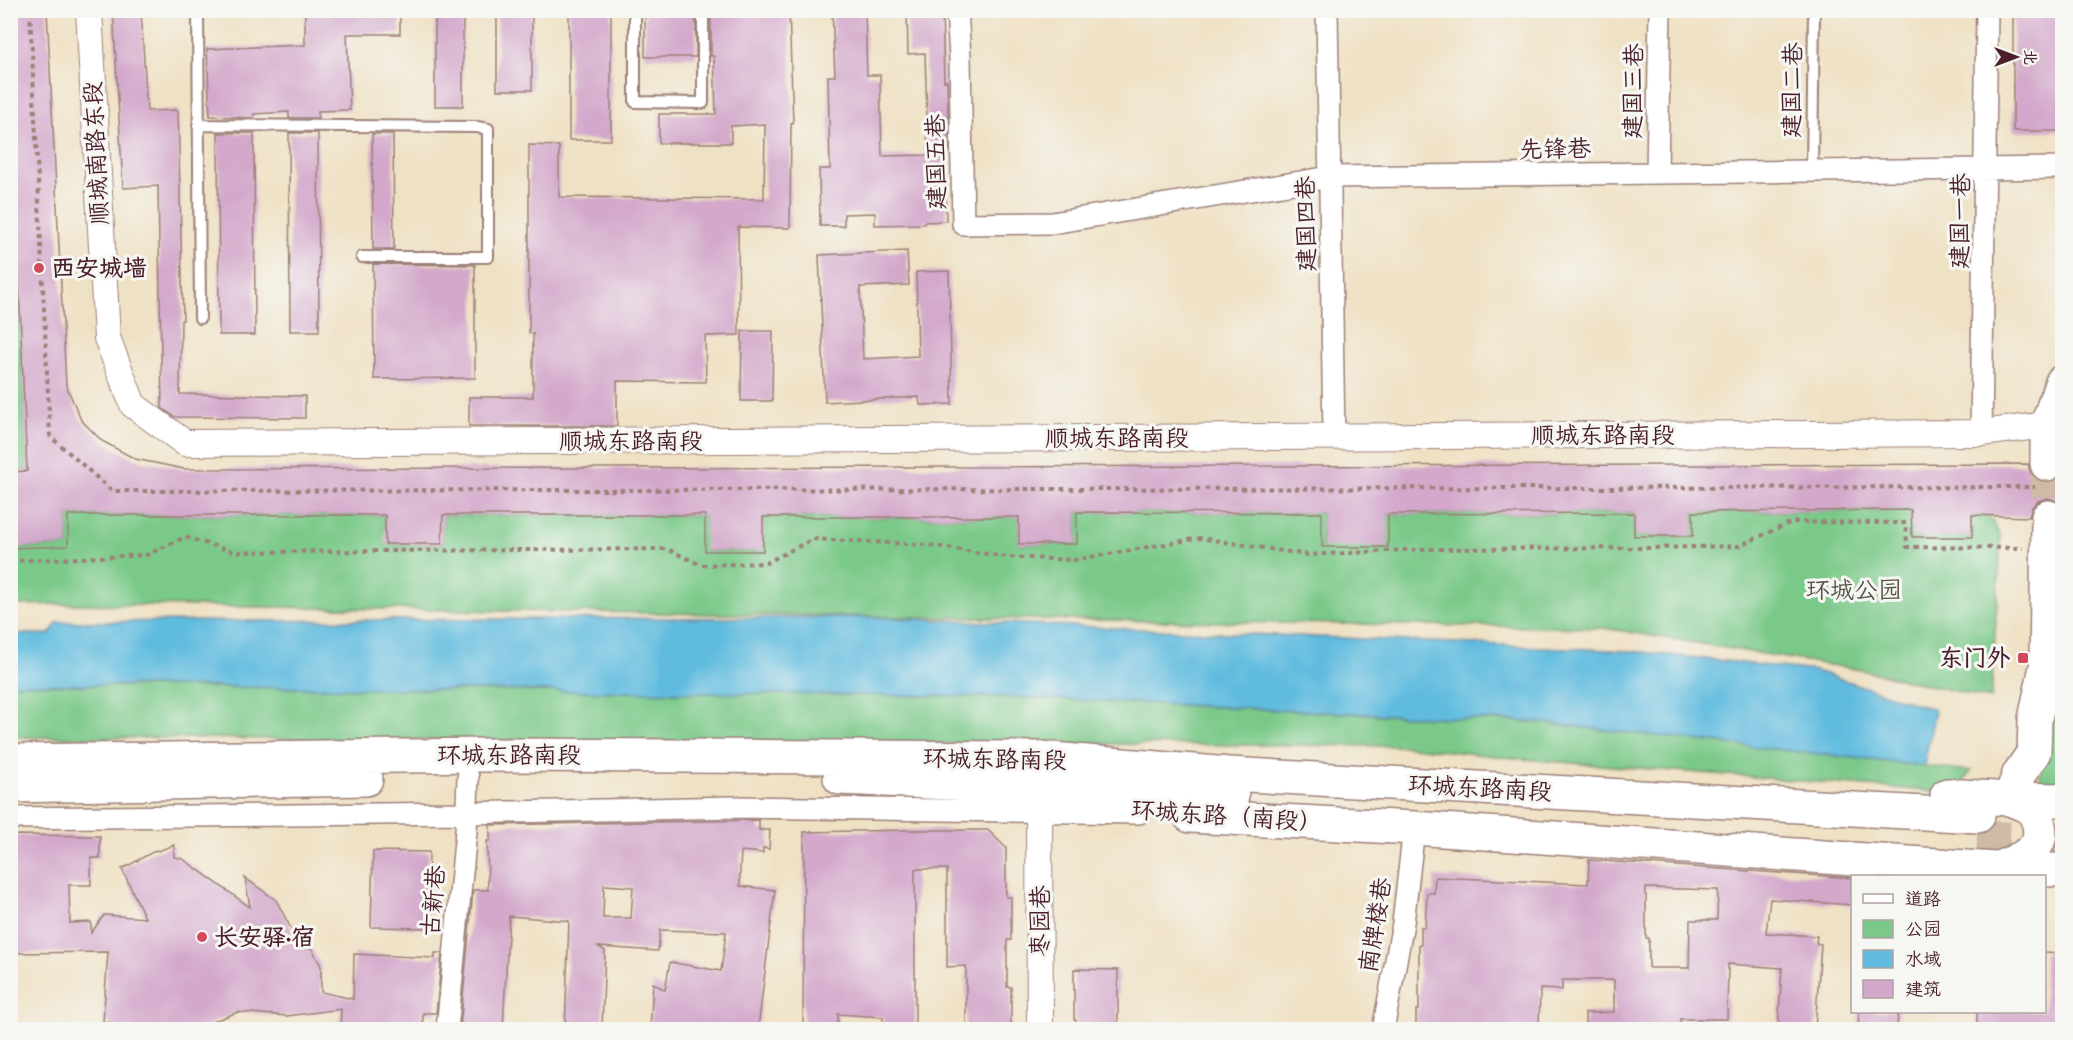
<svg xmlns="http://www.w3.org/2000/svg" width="2073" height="1040" font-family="'Indie Flower','LXGW WenKai TC',sans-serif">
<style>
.green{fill:#7ac989;stroke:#62745a;stroke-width:1.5}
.water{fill:#61bcdf;stroke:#566e85;stroke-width:1.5}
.building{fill:#d3a8cb;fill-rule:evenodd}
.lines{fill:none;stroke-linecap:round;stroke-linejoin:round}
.primary-tunnel{stroke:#cebaa5;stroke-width:33;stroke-dasharray:33 16;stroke-linecap:butt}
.service-casing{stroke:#9c8078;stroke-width:14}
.minor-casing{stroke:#9c8078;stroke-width:24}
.tertiary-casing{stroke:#9c8078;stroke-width:28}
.primary-casing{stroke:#9c8078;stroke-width:36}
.path{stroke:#9c8078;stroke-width:4;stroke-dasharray:4.5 4.5;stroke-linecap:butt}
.service{stroke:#fff;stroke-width:10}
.minor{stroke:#fff;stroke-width:21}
.tertiary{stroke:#fff;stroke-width:26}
.primary{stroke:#fff;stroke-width:33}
.poi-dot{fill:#d1495b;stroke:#f6f6f2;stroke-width:2}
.labels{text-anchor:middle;stroke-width:6;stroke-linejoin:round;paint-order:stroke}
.street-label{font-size:24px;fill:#4a1f2b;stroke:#f6f6f2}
.poi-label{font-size:24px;font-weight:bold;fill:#4a1f2b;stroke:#f6f6f2;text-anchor:start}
.park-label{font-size:24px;fill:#585247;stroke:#f6f6f2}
</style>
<rect width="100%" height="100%" fill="#f6f6f2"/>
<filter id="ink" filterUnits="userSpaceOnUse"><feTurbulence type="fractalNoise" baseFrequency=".0167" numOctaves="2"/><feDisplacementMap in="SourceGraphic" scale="12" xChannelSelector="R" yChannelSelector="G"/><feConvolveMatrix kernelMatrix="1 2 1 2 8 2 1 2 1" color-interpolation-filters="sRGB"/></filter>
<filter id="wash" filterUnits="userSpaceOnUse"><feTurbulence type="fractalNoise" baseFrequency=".008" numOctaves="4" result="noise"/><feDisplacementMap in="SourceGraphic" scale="24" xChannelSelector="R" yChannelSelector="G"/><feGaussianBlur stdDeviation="1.35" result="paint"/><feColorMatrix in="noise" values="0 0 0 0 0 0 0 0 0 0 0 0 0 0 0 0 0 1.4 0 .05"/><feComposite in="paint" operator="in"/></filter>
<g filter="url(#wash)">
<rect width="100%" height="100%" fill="#efe1c4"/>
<path class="green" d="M10,151H13L27,471L11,472Z
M1911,510L1913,537H1972V515H1989L2001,537L1991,699L1861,670L1604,628L72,604L11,605L10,548L68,546V515H385L386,544H442L443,515H705L706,551H763V517H1019V544H1077V512L1322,513V547L1388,514L1634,513V536H1693V512Z
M11,684L1014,697L1535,722L1971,771L1955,793L1522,759L1402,746L11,737Z
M2043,718L2060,719L2062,723V782L2040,781Z"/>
<path class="water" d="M871,617L1633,651L1816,671L1935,710L1924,766L1535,722L1014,697L11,684V634H49L58,622Z"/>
<g id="blocks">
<path class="building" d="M10,10H47L66,385L81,420L102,441L135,459L184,469L2028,464L2031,474L2038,480L2048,483L2056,480L2062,474V506L2057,501L2048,498L2038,501L2032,507L2029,517L1972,515V537H1912L1911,510L1693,512V536H1634V513L1388,514V547H1322V513L1077,512V544H1019V517H763V551H705V515H443L442,544H385V515H68V546L10,548V472L27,471L13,151H10Z
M113,10H141L147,111L178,110L183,320H181L180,394L305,396V418L175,417L162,408L158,186L123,188Z
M305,10H400V34H347L350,110L318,111V118H289V112L254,114V118L210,116L207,49L305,45Z
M435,10H463V106H435Z
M497,10H532V90H497Z
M569,10H611V140H569Z
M645,10H696V57H645Z
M711,10H789L793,123H791L790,228L738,227L739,335L705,336L706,382L617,381V426H469V397H533V333H529V145L559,146V197L764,199L765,124L731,126V143H659V114H716L714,56H711Z
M832,10H865L867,75H880L882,156L928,155L925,53L908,54L907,10H942L944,81H947L949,150H945L946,221L924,222V224L875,225V213L844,214V226H820L819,169H830L828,76H835Z
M2013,10H2062V131H2013Z
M218,133H254L255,335H219Z
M289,133H318L319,331H290Z
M372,134H393L394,249H373Z
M907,251L909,285L860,287L863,359L918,356L916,272L949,271L952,404L920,405L919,397L825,402L819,255Z
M373,264L475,265V378L374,379Z
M742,331H773L772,401H741Z
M759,820V830H770L769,849L763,848V853L741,851L740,869V886L775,890L758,1029H650L653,983L665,990L670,962L721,971L726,932L660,930L658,951L599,947L605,951L602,1029H565L569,921L509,916L503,1029H460L473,890H488L487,841H490V825ZM604,885L633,887L631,918H603Z
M911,830H988L1006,848V897H1011V940H1007V987H1011V1029H966V966L947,967V869H915V1029H883V1017L838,1014V1029H806V1026H803L804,832Z
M10,835L100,836V858H91V885H69L70,923L91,922V933L104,915L145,918L122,869L156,850L158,851L174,845V857L183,859L250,907L245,878L276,900L296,938L312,949L321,966V992L353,999L354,954L435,958V953H442L436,1013H423V1029H340L341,1009L287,1016L238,1012L214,1021L205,1029H112L111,1023L103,1022L108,952L10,953Z
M373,851L429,852L427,928L371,927Z
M1589,860L1852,878V905L1770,899L1766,933L1817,936L1816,943L1821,944L1815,1029H1778L1782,968L1728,964L1727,1019H1680V1029H1585V1013L1614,1012V980H1562V990L1540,989L1539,1029H1416V1010H1419V945H1421V927H1425L1427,893H1434L1435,877L1588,884ZM1646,888L1718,890L1717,920H1690L1689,968H1649V938H1646Z
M2044,953L2062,954V1029H1977V1011H2044Z
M1074,969L1118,970V1029H1076V1020H1074Z
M1859,1011H1898L1897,1029H1858Z"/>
</g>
</g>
<g filter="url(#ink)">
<use href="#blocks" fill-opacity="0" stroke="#9c8078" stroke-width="1.5"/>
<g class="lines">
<path class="primary-tunnel" d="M2047,464L2048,517
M1977,837L2062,840"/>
<defs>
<path id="service" d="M198,10L200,318
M635,10V102L703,103V10
M198,125L477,127L488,129V257H362
M1812,171L1814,10"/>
<path id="minor" d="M957,10L960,57L963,224L1052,223L1330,177L2062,168
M1327,10L1334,436
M1657,173L1660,10
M1981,433L1987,10
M10,818L466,813L734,807L1139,813
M447,1030L466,831L468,777
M1383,1030L1403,923L1414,828"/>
<path id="tertiary" d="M89,10L107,338L133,405L185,443L1981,433L2047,425
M1039,812L1040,1030"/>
<path id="primary" d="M2047,464V425L2062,382
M10,761L486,755L1040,758L1229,774L1978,816
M840,778L1232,796
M10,786L366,779
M1947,795L2010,799L2019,774L2034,752L2035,719L2046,667L2048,517
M2010,799L2062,800
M1190,816L1414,828L1995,869L2062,870
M1998,868C2017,861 2045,851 2039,825C2038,819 2034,813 2032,808L2010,799"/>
</defs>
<use href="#service" class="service-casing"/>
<use href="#minor" class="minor-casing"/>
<use href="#tertiary" class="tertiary-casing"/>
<use href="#primary" class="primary-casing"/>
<path class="path" d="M30,10L50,436L112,491L2035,487
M10,561L147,555L185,537L234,552L667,549L701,565L766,563L813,539L928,545L1007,557L1074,560L1200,538L1308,555L1424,549L1650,548L1739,546L1792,522L1906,523L1907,547L2023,548"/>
<use href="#service" class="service"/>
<use href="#minor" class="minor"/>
<use href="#tertiary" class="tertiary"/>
<use href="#primary" class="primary"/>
</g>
</g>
<g class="poi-dot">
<circle cx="39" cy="268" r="6"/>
<rect x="2017" y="652" width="12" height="12" rx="3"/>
<circle cx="202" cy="937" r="6"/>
</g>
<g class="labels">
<g class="street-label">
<text transform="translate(1792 90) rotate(-89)" y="8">建国二巷</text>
<text transform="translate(1633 91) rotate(-89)" y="8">建国三巷</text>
<text transform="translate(1555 149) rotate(-1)" y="8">先锋巷</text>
<text transform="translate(96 153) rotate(-93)" y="8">顺城南路东段</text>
<text transform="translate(936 162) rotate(-91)" y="8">建国五巷</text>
<text transform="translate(1960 221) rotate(-89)" y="8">建国一巷</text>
<text transform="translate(1306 224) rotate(-91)" y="8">建国四巷</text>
<text x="1603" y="443">顺城东路南段</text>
<text x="1117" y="446">顺城东路南段</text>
<text x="631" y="449">顺城东路南段</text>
<text x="509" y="763">环城东路南段</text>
<text transform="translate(995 759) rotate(1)" y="8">环城东路南段</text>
<text transform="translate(1480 788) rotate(3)" y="8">环城东路南段</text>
<text transform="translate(1227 816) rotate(4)" y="8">环城东路（南段）</text>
<text transform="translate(433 901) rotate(-85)" y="8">古新巷</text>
<text transform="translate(1040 921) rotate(-90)" y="8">枣园巷</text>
<text transform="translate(1375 925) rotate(-81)" y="8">南牌楼巷</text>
</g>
<g class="poi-label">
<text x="51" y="276">西安城墙</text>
<text x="2011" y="666" text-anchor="end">东门外</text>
<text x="214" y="945">长安驿·宿</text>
</g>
<g class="park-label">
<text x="1854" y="598">环城公园</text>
</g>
</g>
<rect width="2073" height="1040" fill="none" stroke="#f6f6f2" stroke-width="36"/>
<rect x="1851" y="875" width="195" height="138" fill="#f6f6f2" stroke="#b1a0a2" stroke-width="1.5"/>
<rect x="1863" y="894" width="30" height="9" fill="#ffffff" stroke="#b1a0a2" stroke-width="1.5"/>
<text x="1905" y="905" font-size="18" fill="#4a1f2b">道路</text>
<rect x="1863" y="920" width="30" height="18" fill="#7ac989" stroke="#b1a0a2" stroke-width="1.5"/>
<text x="1905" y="935" font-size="18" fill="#4a1f2b">公园</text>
<rect x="1863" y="950" width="30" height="18" fill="#61bcdf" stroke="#b1a0a2" stroke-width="1.5"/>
<text x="1905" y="965" font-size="18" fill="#4a1f2b">水域</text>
<rect x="1863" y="980" width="30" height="18" fill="#d3a8cb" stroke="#b1a0a2" stroke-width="1.5"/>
<text x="1905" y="995" font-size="18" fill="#4a1f2b">建筑</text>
<g transform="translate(2016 57) rotate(90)" stroke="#f6f6f2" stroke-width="4.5" paint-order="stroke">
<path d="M0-4.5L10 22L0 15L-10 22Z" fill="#4a1f2b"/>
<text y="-9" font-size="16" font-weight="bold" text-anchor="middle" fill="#4a1f2b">北</text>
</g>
</svg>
